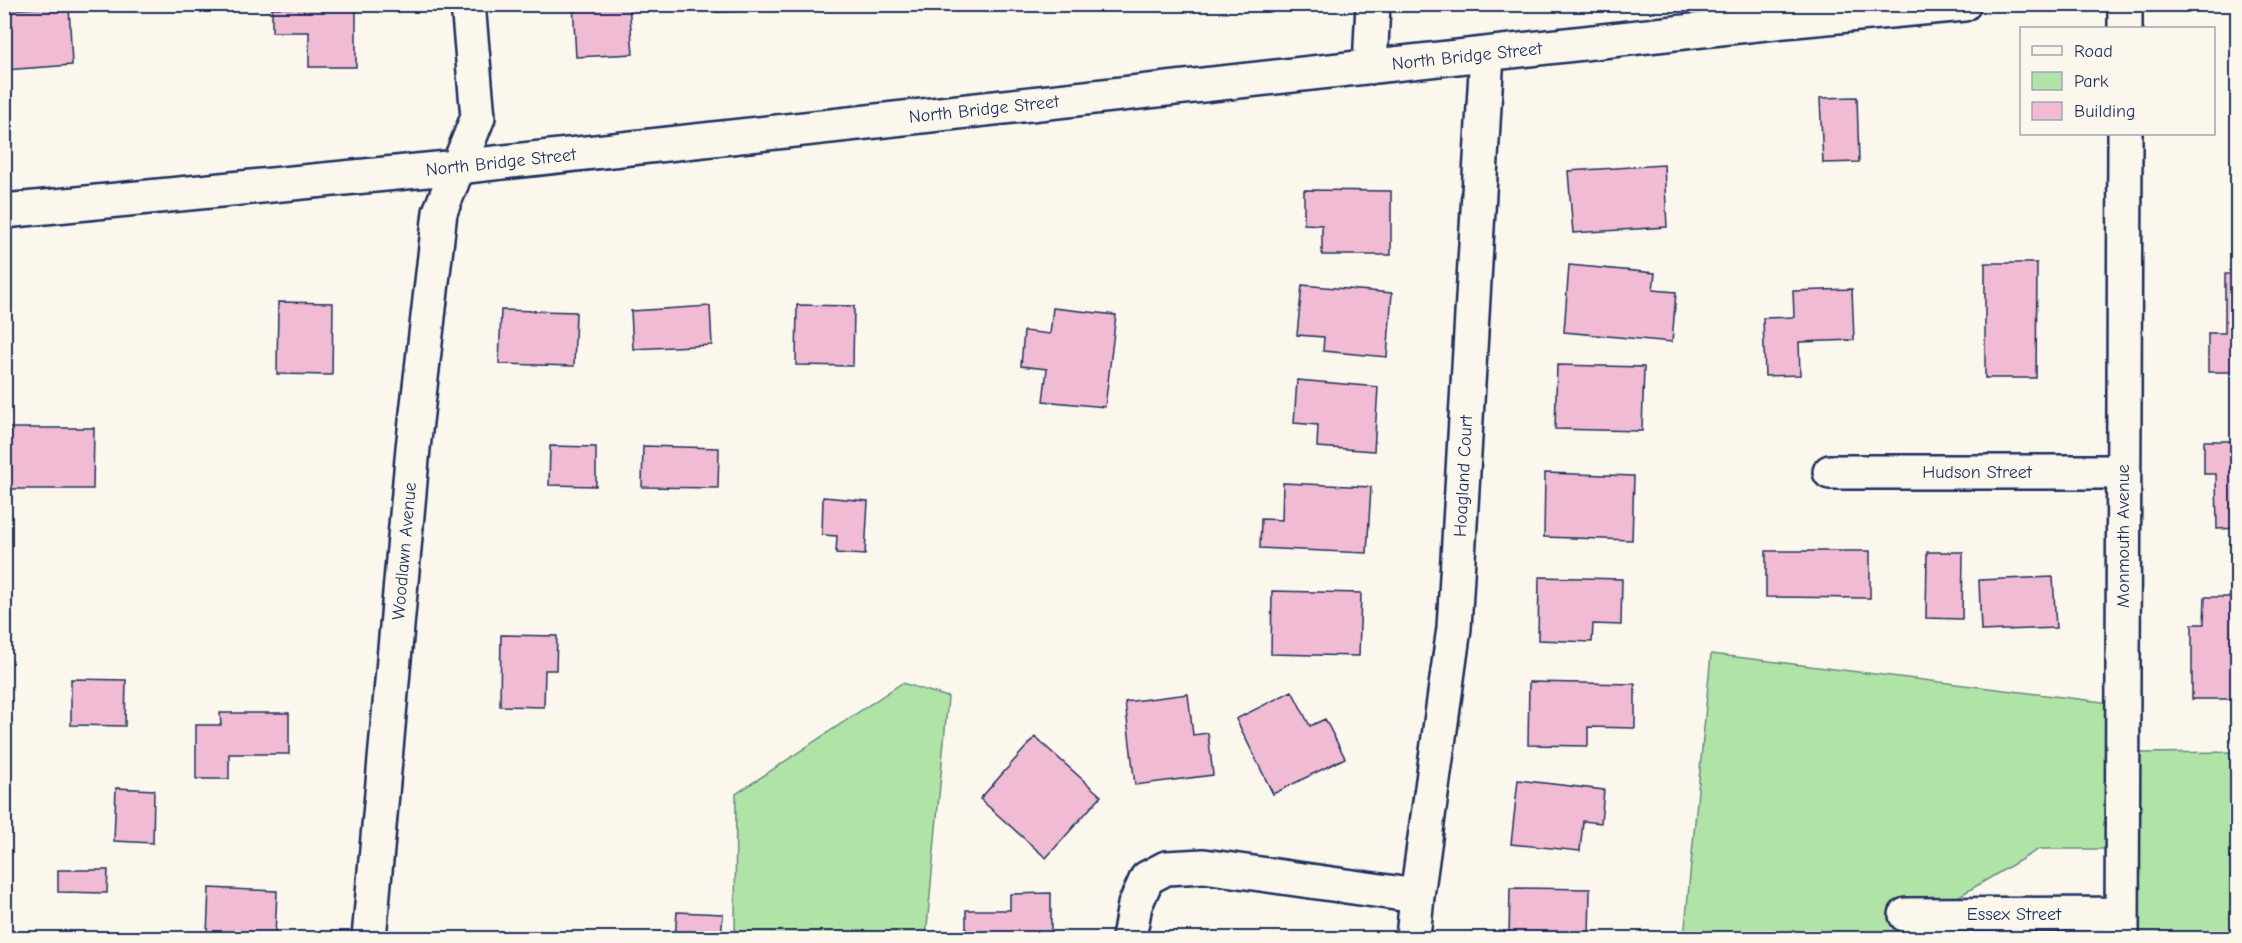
<svg xmlns="http://www.w3.org/2000/svg" width="2242" height="943" font-family="'Comic Neue',sans-serif">
<style>
.green{fill:#b0e4a6;stroke:#668a82;stroke-width:1.5}
.building{fill:#f1bbd3;stroke:#1b2f5e;stroke-width:1.5}
.lines{fill:none;stroke-linecap:round;stroke-linejoin:round}
.minor-casing{stroke:#1b2f5e;stroke-width:38}
.minor{stroke:#fbf7ec;stroke-width:33}
.labels{text-anchor:middle;stroke-width:5;stroke-linejoin:round;paint-order:stroke}
.street-label{font-size:18px;fill:#1b2f5e;stroke:#fbf7ec}
</style>
<rect width="100%" height="100%" fill="#fbf7ec"/>
<filter id="ink" filterUnits="userSpaceOnUse"><feTurbulence type="fractalNoise" baseFrequency=".0167" numOctaves="2"/><feDisplacementMap in="SourceGraphic" scale="12" xChannelSelector="R" yChannelSelector="G"/><feConvolveMatrix kernelMatrix="1 2 1 2 8 2 1 2 1" color-interpolation-filters="sRGB"/></filter>
<g filter="url(#ink)">
<path class="green" d="M1711,654L2135,706L2137,753L2237,752V938H2134L2135,849H2039L1888,938H1684Z
M902,683L948,697L926,938H735L736,794Z"/>
<path class="building" d="M573,4H629L633,54L576,57Z
M715,4H791V9L716,12Z
M69,6L72,65L4,70V10Z
M272,8H356V67H309V32H272Z
M1857,97L1859,162L1823,163L1820,98Z
M1664,165L1667,227L1573,233L1568,171Z
M1304,190L1391,191V255H1322V225L1304,224Z
M1985,263H2037L2036,378H1985Z
M1569,265L1655,273L1653,290L1676,292L1672,342L1564,332Z
M2225,274H2238V372H2208V333H2225Z
M1302,285L1392,293L1387,357L1323,351L1324,337L1297,335Z
M1852,289L1854,340L1799,342L1800,375L1765,376L1763,318L1794,317L1793,291Z
M278,302L333,303L332,375L277,374Z
M797,305L854,306L853,366L796,365Z
M710,306L712,345L633,349L631,311Z
M1053,308L1116,315L1105,407L1043,401L1047,369L1021,366L1024,331L1050,334Z
M501,310L576,312L574,366L499,364Z
M1557,365L1644,367L1642,431L1555,429Z
M1297,380L1378,387L1374,451L1317,447L1318,425L1294,423Z
M4,428H94L93,489H4Z
M2204,441H2238V528L2217,529L2216,474H2204Z
M550,446L596,447V486L549,485Z
M643,446L719,448L718,488L642,487Z
M1545,473L1634,476L1632,540L1544,537Z
M1283,483L1371,487L1367,553L1260,548L1261,519L1282,520Z
M823,497L868,501L865,555L836,553L837,536L822,535Z
M1766,551H1870V598L1766,597Z
M1927,552H1963L1962,619L1926,618Z
M1539,577L1622,579L1621,625L1593,624L1592,642L1538,640Z
M2053,577L2056,628L1981,631L1979,580Z
M1272,591L1361,593L1359,656L1271,654Z
M2205,597H2238V699H2192V624H2204Z
M501,635L557,636L556,670H545L544,707L500,706Z
M71,679L126,680L125,726L71,725Z
M1529,682L1635,684V728L1588,727V746L1528,745Z
M1292,691L1310,726L1325,719L1345,758L1273,794L1236,719Z
M1188,694L1193,735L1208,733L1213,775L1135,785L1125,702Z
M220,713H289V754H229V779H196V725H221Z
M1035,737L1101,796L1046,858L980,799Z
M1518,780L1604,790L1601,823L1583,821L1580,851L1511,844Z
M116,788L154,790L153,843L114,841Z
M58,870H108L107,893L58,892Z
M209,888L277,891L275,936L207,934Z
M1510,888L1590,889L1589,938H1509Z
M1051,893V938H966V910H1010V894Z
M677,912L723,914L721,938H675Z"/>
<g class="lines">
<defs>
<path id="minor" d="M2125,28V4
M1370,67L1373,4
M4,211L458,167L1784,21L1964,4
M1830,472H2124
M1417,896L1454,628L1487,54
M1906,915L2122,914
M369,938L413,448L440,212L478,117L468,4
M1129,938L1135,905L1147,878L1166,868L1204,866L1417,896L1413,938
M2122,938L2125,134"/>
</defs>
<use href="#minor" class="minor-casing"/>
<use href="#minor" class="minor"/>
</g>
</g>
<g class="labels">
<g class="street-label">
<text transform="translate(1467 56) rotate(-6)" y="6">North Bridge Street</text>
<text transform="translate(984 109) rotate(-6)" y="6">North Bridge Street</text>
<text transform="translate(501 162) rotate(-6)" y="6">North Bridge Street</text>
<text x="1977" y="478">Hudson Street</text>
<text transform="translate(1463 476) rotate(-87)" y="6">Hoagland Court</text>
<text transform="translate(2123 536) rotate(-90)" y="6">Monmouth Avenue</text>
<text transform="translate(404 551) rotate(-85)" y="6">Woodlawn Avenue</text>
<text x="2014" y="920">Essex Street</text>
</g>
</g>
<rect width="2242" height="943" fill="none" stroke="#fbf7ec" stroke-width="24"/>
<rect x="12" y="12" width="2218" height="919" fill="none" stroke="#1b2f5e" stroke-width="2" filter="url(#ink)"/>
<rect x="2020" y="27" width="195" height="108" fill="#fbf7ec" stroke="#a1a7b3" stroke-width="1.5"/>
<rect x="2032" y="46" width="30" height="9" fill="#fbf7ec" stroke="#a1a7b3" stroke-width="1.5"/>
<text x="2074" y="57" font-size="18" fill="#1b2f5e">Road</text>
<rect x="2032" y="72" width="30" height="18" fill="#b0e4a6" stroke="#a1a7b3" stroke-width="1.5"/>
<text x="2074" y="87" font-size="18" fill="#1b2f5e">Park</text>
<rect x="2032" y="102" width="30" height="18" fill="#f1bbd3" stroke="#a1a7b3" stroke-width="1.5"/>
<text x="2074" y="117" font-size="18" fill="#1b2f5e">Building</text>
</svg>
